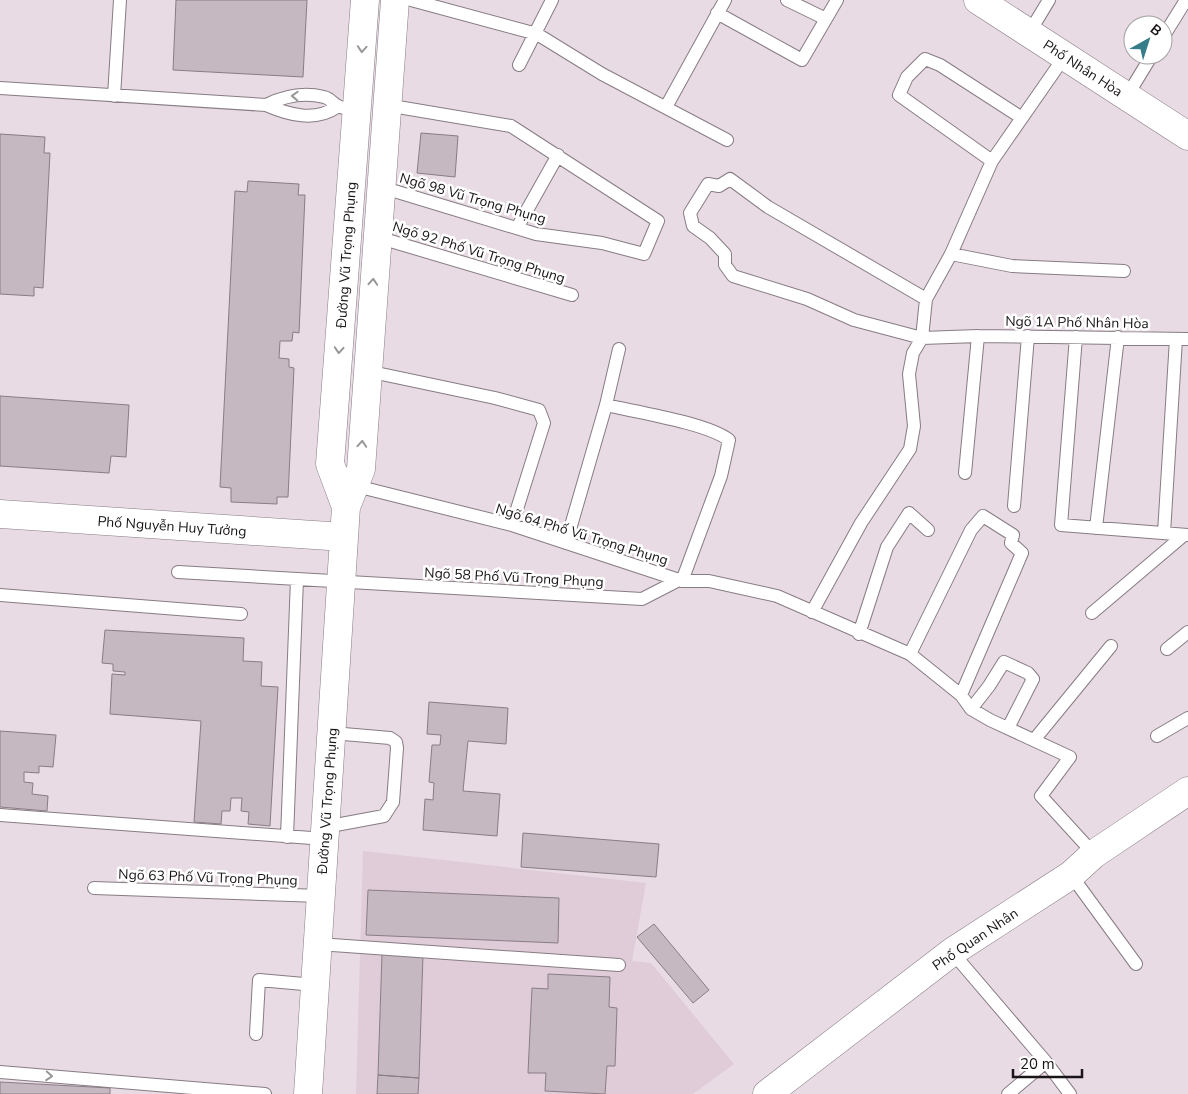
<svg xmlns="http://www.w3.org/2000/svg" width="1188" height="1094" font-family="'Nunito Sans',sans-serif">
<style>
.built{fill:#e0ccd9}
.building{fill:#c5b8c0;stroke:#897d84}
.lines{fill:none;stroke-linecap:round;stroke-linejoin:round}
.service-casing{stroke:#877c83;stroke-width:14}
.tertiary-casing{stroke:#877c83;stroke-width:29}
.service{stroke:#fff;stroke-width:12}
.tertiary{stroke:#fff;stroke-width:28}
.oneway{stroke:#989697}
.labels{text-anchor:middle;stroke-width:5;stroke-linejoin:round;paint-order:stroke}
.street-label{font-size:14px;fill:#191517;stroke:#fff}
</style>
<rect width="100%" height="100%" fill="#e8dbe4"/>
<path class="built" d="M363,851L646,883L632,961L651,963L734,1064L693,1094H356Z"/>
<path class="building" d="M176,0H307L303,77L173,70Z
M421,133L458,136L455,177L417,173Z
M0,134L45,137L44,153H50L43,288L34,287V296L0,294Z
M248,181L299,184L298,195H305L299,333L293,332L292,341H280L279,358L289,359V367L294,368L288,497H277V504L231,502V488L220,487L235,191L247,192Z
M0,396L129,405L126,457L111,456L109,473L0,466Z
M105,630L244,638L243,661L262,662L261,686L278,687L270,826L248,824L249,812L241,811L242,798H231L230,811H222L221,824L194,822L201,721L110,714L112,674L125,675V672L113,671V664L102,663Z
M429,702L508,708L506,744L468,741L463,791L500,794L497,836L423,830L425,799L433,800L434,783L429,782L432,745H440L441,735L427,734Z
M0,731L56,735L53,767L39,766V773L24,772V782L33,783L32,794L48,796L47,811L0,807Z
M523,833L659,844L656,877L521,867Z
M368,890L559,898L558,943L366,935Z
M654,924L709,990L693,1003L637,937Z
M382,954L423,955L419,1078L378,1075Z
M548,974L610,977L609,1007L617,1008L615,1066H607L605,1094L545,1091L546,1073H528L532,988L548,989Z
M378,1075L419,1078L418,1094H377Z
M0,1082L110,1088V1094H0Z"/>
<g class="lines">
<defs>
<path id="service" d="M411,0L537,34L602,74L727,140
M787,0L826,19
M717,13L802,60L837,0
M1029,33L1049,0
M1163,37L1186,0
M519,65L552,0
M0,88L266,105C289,115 315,122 337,107
M114,96L120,0
M1127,96L1152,55
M266,105C284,96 304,92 324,97C333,99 333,107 345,108
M666,107L725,0
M992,161L899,95L907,77L925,59L940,65L1022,118
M381,187L536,234L602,243L644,254L658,221L511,126L386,105
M517,228L558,155
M377,237L572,295
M951,254L1012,266L1124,271
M926,299L768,207L730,179L719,186L708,184L690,213L693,226L710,238L725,254V265L733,276L807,299L854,320L922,338L978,336L1188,339
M1076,337L1061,525L1188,535
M367,371L495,398L539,410L544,423L512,525
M606,405C636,412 707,423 729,440L721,476L682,581
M965,473L978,336
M356,486L512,525L682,581H709L777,596L910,654L961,695L971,709L990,720L1070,757L1041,796L1094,854
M1014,506L1028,336
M1096,528L1118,337
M1164,533L1176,339
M566,543L606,405L619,349
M178,572L642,599L679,580
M0,595L241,614
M812,612L861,523L910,449L914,426L909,374L913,353L922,338L926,299L951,254L992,161L1065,56
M1092,613L1184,535
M859,634L887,547L909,513L928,530
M1167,649L1188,632
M910,654L971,530L983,516L1013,535L1011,543L1022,553L961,695
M971,709L989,686L1004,662L1028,673L1033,679L1008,728
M1157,736L1188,718
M1034,740L1111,646
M0,815L325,839
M325,827L384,816L393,802L397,748L396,742L390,738L332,733
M287,837L297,579
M1071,875L1136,964
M94,888L321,896
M318,944L619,965
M952,952L1046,1062L1070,1094
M256,1034L259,980L315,985
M0,1072L265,1094
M1008,1094L1046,1062"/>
<path id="tertiary" d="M978,0L1188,136
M346,507L330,464L365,0
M0,514L344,537
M308,1094L346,507L361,469L395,0
M767,1094L952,952L1071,875L1094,854L1188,791"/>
</defs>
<use href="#service" class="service-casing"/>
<use href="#tertiary" class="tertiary-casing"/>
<use href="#service" class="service"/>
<use href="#tertiary" class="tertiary"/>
</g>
<defs><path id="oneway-chevron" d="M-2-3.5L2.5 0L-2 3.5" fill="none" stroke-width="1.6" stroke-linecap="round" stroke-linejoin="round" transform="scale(1.25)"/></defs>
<g class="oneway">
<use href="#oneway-chevron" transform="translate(362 49) rotate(94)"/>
<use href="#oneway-chevron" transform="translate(295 96) rotate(-178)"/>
<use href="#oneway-chevron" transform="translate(373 282) rotate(-86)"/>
<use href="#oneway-chevron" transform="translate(339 350) rotate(94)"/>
<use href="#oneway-chevron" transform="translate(362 444) rotate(-86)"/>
<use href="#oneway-chevron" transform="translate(49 1076) rotate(4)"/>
</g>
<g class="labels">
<g class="street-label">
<text transform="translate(1083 68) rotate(33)" y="5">Phố Nhân Hòa</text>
<text transform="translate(473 198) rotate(16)" y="5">Ngõ 98 Vũ Trọng Phụng</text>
<text transform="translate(479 252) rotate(17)" y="5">Ngõ 92 Phố Vũ Trọng Phụng</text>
<text transform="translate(346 255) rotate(-86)" y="5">Đường Vũ Trọng Phụng</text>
<text transform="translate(1077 322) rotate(1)" y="5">Ngõ 1A Phố Nhân Hòa</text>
<text transform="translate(172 526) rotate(4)" y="5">Phố Nguyễn Huy Tưởng</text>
<text transform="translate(582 534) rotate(17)" y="5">Ngõ 64 Phố Vũ Trọng Phụng</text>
<text transform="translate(514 577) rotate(3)" y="5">Ngõ 58 Phố Vũ Trọng Phụng</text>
<text transform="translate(327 801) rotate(-86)" y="5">Đường Vũ Trọng Phụng</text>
<text transform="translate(208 877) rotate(2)" y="5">Ngõ 63 Phố Vũ Trọng Phụng</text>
<text transform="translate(975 939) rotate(-34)" y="5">Phố Quan Nhân</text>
</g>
</g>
<g transform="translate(1148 40) rotate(39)"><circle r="24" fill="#ffffff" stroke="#a3a1a2"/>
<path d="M0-4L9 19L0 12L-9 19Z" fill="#377d89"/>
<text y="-8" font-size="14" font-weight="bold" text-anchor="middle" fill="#191517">B</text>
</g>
<path d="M1013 1069v8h69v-8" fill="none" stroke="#191517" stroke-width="2.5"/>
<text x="1020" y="1069" font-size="15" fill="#191517" stroke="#ffffff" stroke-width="4" paint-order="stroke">20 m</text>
</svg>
